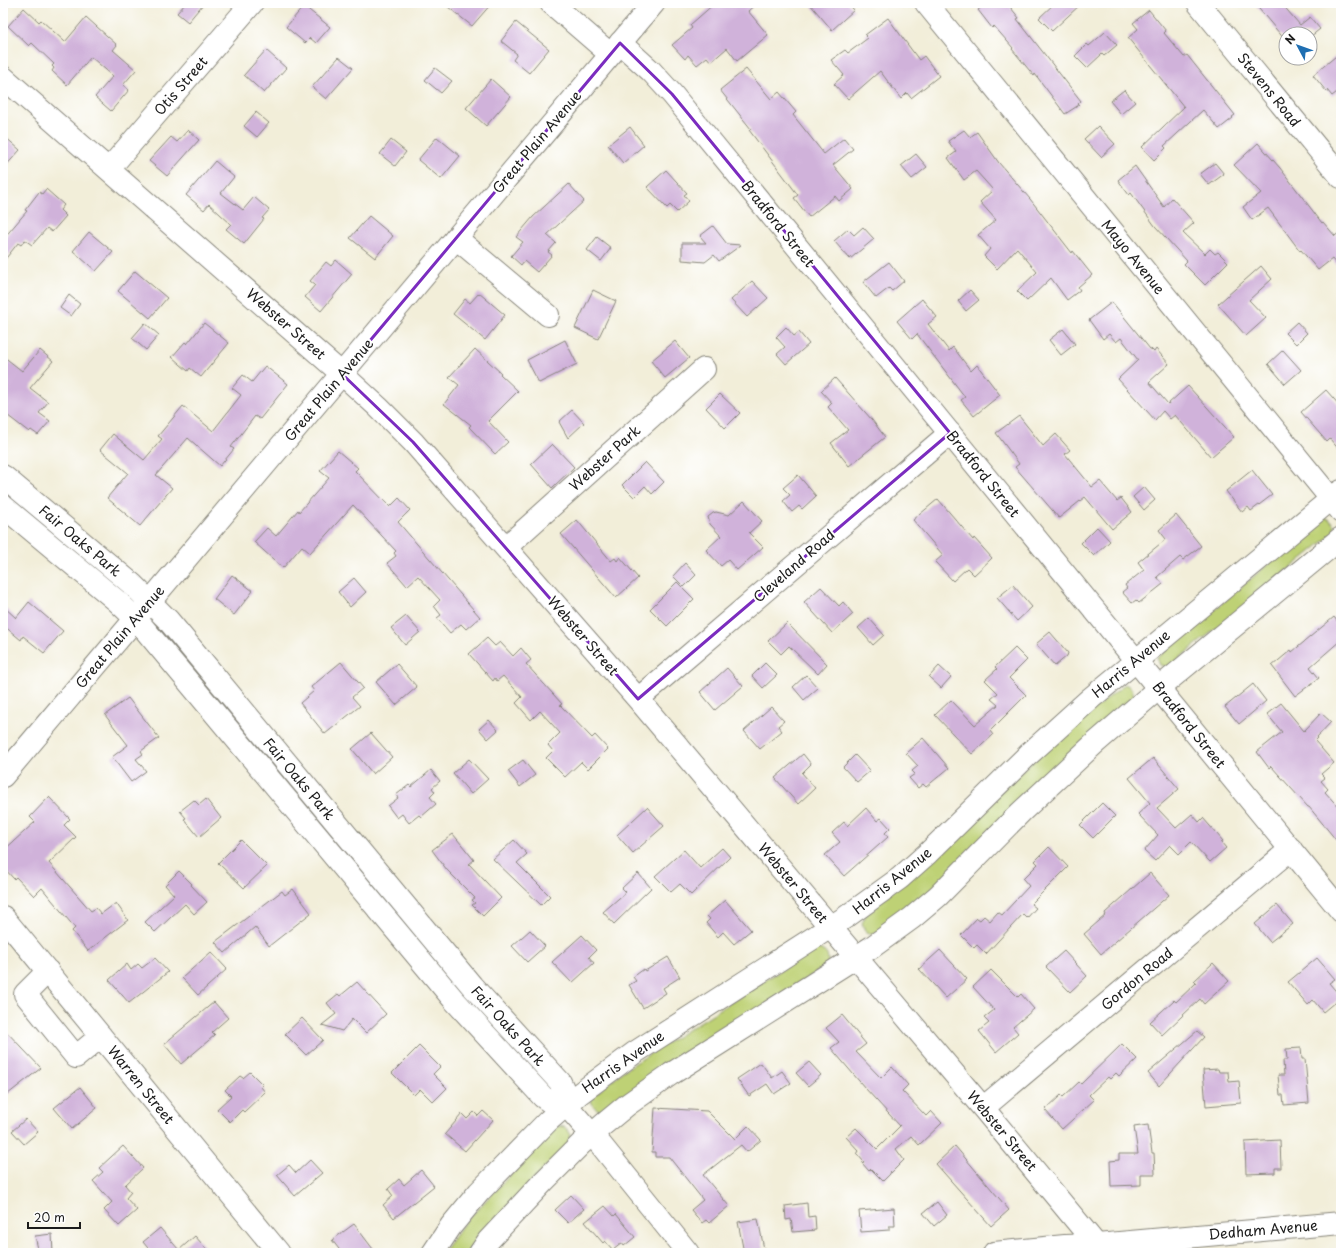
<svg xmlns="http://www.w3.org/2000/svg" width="1344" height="1256" font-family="'Playpen Sans',sans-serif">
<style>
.green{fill:#bed174;stroke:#6d7648}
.building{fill:#d0b2da}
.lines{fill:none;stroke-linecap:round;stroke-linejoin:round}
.minor-casing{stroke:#87857a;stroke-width:24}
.major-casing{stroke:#87857a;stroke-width:24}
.minor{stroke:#fff;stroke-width:22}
.major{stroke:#fff;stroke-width:22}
.marked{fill:none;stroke:#7b2cbf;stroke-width:3;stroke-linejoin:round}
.labels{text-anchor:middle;stroke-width:4;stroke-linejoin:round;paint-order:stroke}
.street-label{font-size:14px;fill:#1c1c1c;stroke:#fff}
</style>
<rect width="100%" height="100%" fill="#fff"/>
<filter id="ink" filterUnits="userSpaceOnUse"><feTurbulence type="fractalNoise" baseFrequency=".025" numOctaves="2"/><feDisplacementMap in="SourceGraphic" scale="8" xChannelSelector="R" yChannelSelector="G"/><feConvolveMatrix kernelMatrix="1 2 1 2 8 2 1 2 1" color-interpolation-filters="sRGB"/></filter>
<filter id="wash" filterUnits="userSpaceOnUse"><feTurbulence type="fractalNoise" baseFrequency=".012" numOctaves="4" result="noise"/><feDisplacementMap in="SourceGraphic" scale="16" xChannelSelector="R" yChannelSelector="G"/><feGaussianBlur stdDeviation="0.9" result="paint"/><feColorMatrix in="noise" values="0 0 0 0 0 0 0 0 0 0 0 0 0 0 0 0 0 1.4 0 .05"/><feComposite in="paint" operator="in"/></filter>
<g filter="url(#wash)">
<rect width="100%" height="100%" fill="#f2eed9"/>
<path class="green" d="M1325,518L1329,519L1334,525V533L1171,665L1167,667L1160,665L1157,658L1322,519Z
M1125,684C1131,687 1135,691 1133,698L932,890L873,935L865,931L862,923L866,915L1052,744Z
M817,949C826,950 830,957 827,965L604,1111C596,1110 591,1106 591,1098L623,1071L813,950Z
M558,1126L565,1127L570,1133L569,1142L497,1218L466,1253H442L465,1222Z"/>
<g id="blocks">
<path class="building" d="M186,3H204L188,22L177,13Z
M443,3H492L472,26Z
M715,3H757L748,11L768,35L737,61L727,48L711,62L707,57L697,65L688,55L685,59L672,45L692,28L690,25Z
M809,3H848L854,10L832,30Z
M987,3H1007L1019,18L1017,19L1081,101L1078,104L1079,105L1065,114L1035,74L1034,76L1012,49L1013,48L994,26L992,28L978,10Z
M1055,3H1082L1052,31L1039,18Z
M1254,3H1281L1300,25L1310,17L1320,29L1310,37V34H1286V41Z
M304,6L330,27L316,43L310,38L305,43L286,27Z
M24,8L39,22L41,20L65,42L86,17L117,45L113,50L136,70L123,85L129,90L111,111L95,97L113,76L91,57L67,85L52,71L54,68L52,66L54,64L32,43L29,46L8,26Z
M1149,10L1166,31L1164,33L1184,57L1187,55L1235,115L1232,117L1233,118L1219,129L1203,110L1164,146L1166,148L1154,160L1142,147L1184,107L1128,38L1138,29L1133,23Z
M888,18L919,60L924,56L939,76L911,98L907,93L901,99L880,71L848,99L834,84L844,75L831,60L845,50L848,53L868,38L865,35Z
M516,22L549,49L529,73L513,60L517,54L501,41Z
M1105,32L1117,45L1104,56L1102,54L1087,68L1075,56L1087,44L1089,46Z
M266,50L286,68L264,93L244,75Z
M1341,52V89L1332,96L1327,90L1326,91L1313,75Z
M339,57L353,68L326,99L312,87Z
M435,68L452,81L441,93L425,80Z
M746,69L771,99L779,92L796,112L793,115L824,154L844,138L853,149L833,165L853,189L839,201L835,196L809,217L794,198L798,195L749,130L751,129L720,90Z
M491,79L511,97L486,126L466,108Z
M1124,90L1135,102L1121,114L1110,101Z
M256,112L269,123L257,137L244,126Z
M1098,126L1115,144L1101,157L1084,139Z
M630,127L644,145L623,163L608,145Z
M188,130L199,140L167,176L149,161L171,137L177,142Z
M964,130L970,137L977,132L999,163L1030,199L1072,253L1073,251L1092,275L1078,287L1080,290L1067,300L1051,278L1027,301L1017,291L1037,272L1017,248L997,269L984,256L990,249L978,235L996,220L980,202L993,190L976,171L964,180L948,158L956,152L948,141Z
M3,135L20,150L3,169Z
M437,137L460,156L441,179L418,160Z
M391,140L406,152L395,166L380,154Z
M1258,143L1280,168L1322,223L1323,222L1335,236L1341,231V270L1332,259L1318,270L1301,250L1300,251L1268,208L1252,220L1243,207L1261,193L1234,165Z
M916,154L927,167L912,179L901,166Z
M215,161L234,177L221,193L243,210L254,197L269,210L262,218L264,219L244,244L226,229L231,224L209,204L204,210L186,195Z
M1215,163L1224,174L1209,185L1200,174Z
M1135,166L1164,207L1172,198L1194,223L1183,233L1205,254L1210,249L1215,254L1218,252L1228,262L1205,285L1184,264L1187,261L1155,226L1131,193L1129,195L1118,180Z
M666,170L687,193L684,195L689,201L677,212L670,205L667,208L647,187Z
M569,184L584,201L547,235L556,243L548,252L552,255L537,272L524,261L521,265L511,256L523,242L516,237L533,217Z
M46,189L64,205L60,210L66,216L52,232L47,228L32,245L25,240L21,245L18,243L3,262V239L27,211L25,210L39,192L42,194Z
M369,216L393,236L375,258L350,238Z
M713,226L727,244L741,245L719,261L714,255L705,262L682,260V243H706L700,236Z
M863,227L874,239L850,259L834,241L848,229L854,235Z
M89,232L113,252L96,271L73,251Z
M597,237L611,248L601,261L587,250Z
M336,260L352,274L321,311L305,297L315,285L310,281L326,262L331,266Z
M889,262L904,281L892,291L889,288L876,298L863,282Z
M1261,266L1272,279L1249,300L1266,318L1246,336L1218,304Z
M135,271L167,298L150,318L118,291Z
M752,281L768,298L747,317L731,300Z
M593,290L616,301L598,339L575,328Z
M970,290L979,300L966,311L958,301Z
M479,293L505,315L485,340L453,314L465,299L470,303Z
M69,295L80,304L71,316L60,308Z
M922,299L937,317L928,324L949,351L953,347L971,371L977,365L1000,395L974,416L961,400L965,397L917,334L912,339L897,321Z
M1112,302L1150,349H1151L1154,352L1156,349L1169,364L1149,382L1168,404L1188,386L1234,437L1211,457L1175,415L1170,419L1163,411L1155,420L1118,379L1138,360L1121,338L1116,342L1109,334L1103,339L1089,320Z
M1297,322L1307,333L1296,344L1285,333Z
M145,323L159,335L146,350L132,338Z
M204,323L229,343L201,377L190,368L188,371L172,357L185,342L187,344Z
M786,327L794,336L799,332L809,344L786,364L777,354L785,347L776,337Z
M1063,329L1075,344L1061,355L1049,340Z
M565,340L577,364L539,383L527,360Z
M675,341L689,358L665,378L651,361Z
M475,349L501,373L500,374L518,391L488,421L508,442L495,454L469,427L471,425L444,404L459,385L449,377Z
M40,350L53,361L30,388L48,402L39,413L50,421L38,435L31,430L29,432L3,412V356L22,371Z
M1283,350L1301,370L1285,384L1268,364Z
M265,366L288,384L260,419L255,416L231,447L234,449L220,466L188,438L156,475L172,488L140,526L107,498L128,473L100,450L113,434L144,460L162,439L158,436L183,406L213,431L241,395L232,388L243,375L252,382Z
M835,378L872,420L885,437L849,466L831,443L848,430L828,407L832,403L821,391Z
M1326,390L1341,407V452L1330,439L1327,442L1301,412Z
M720,394L740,413L725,428L706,408Z
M572,410L584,423L568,438L559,422Z
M1019,416L1043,446L1056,434L1070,450L1065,454L1092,487L1100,481L1117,501L1121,498L1132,512L1112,529L1085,497L1059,518L1015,467L1019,464L1017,461L996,433Z
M552,444L574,467L552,488L531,464Z
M338,451L358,468L355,471L390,507L399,498L410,510L398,522L480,617L466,629L461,624L450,633L437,618L441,615L434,606L440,600L418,576L407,586L387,563L396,556L394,553L396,551L353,505L310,553L302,546L283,568L254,542L267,528L276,536L298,510L299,512L329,478L320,471Z
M645,462L664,482L652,494L645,486L634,497L622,485Z
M1252,470L1272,495L1251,511L1248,507L1242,512L1226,491Z
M798,475L816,496L802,509L799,506L792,512L783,501L790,495L783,488Z
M1144,487L1155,500L1144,510L1133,497Z
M938,499L973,540L974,538L992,558L974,575L967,568L953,581L935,562L943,555L913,520Z
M744,501L762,521L749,533L763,547L737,570L728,560L721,566L706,550L721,536L710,524L708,517L713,513L716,512L729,515Z
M1176,515L1201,546L1183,560L1180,557L1157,577L1163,584L1139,603L1136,600L1132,603L1122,592L1127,588L1125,585L1144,570L1138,562L1166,539L1159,530Z
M577,520L611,561L615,558L617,561L620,557L638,578L616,598L561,534Z
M1097,527L1110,541L1094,556L1081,543Z
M685,563L696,575L684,587L673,576Z
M232,575L253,591L234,615L214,599Z
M354,578L366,592L350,607L338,592Z
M677,582L694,599L667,626L650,609Z
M1013,585L1032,607L1017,621L997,598Z
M821,587L839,606L843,602L853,614L832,633L804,602Z
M29,602L63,631L44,653L23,636L21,640L3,625V606L16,618Z
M406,616L420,632L405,645L391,628Z
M1334,617L1341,626V640L1310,667L1319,678L1295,696L1272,666L1291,650L1292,652Z
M869,618L884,635L873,645L858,628Z
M787,623L827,664L818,674L789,646L781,654L768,641Z
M1050,632L1068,653L1067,656L1055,666L1036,644Z
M487,638L495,646L500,642L513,656L521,648L531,660L526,664L562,704L560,705L592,738L595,735L608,749L588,769L581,762L565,777L546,758L553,751L548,745L560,733L540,711L531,720L516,703L522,697L503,676L497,681L495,678L493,681L469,654Z
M1015,648L1027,660L1009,678L1026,695L990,731L993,735L972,754L935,715L951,700L975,725L998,705L991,699L998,693L985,680L997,669L995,667Z
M341,662L363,688L352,697L360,706L325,734L300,703L314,691L311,687Z
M765,663L777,675L763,688L752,676Z
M397,664L417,687L396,705L376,682Z
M939,666L951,677L941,688L929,677Z
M727,668L743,686L715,710L700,692Z
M806,675L818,688L804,700L793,687Z
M1253,684L1266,701L1239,724L1225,707Z
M128,698L159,738L141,751L143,754L136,759L146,771L131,782L112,757L128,745L105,715Z
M1281,703L1304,731L1321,713L1331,722L1317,737L1318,738L1315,741L1334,763L1321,774L1325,778L1321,781L1328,789L1325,792L1341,810V846L1309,807H1308L1271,766L1269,768L1257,752L1282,732L1267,714Z
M771,707L784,721L778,726L782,731L760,749L744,731Z
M489,720L498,730L488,739L479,729Z
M371,733L392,757L373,774L352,749Z
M923,738L949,768L926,787L923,784L918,788L909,778L915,774L912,771L918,766L906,753Z
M803,754L811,764L802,773L815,788L798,804L775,778Z
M855,755L870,771L857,782L843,767Z
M1153,758L1179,789L1157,808L1176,828L1192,814L1199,822L1203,818L1223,841L1221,842L1226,848L1210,862L1191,842L1179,854L1170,845L1155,861L1144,851L1158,835L1138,814L1150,803L1129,778Z
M469,759L488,779L471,794L453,773Z
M523,760L535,775L520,787L508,771Z
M431,770L440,781L432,788L435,792L430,797L436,804L421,817L419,815L409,823L402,814L397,818L388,806L398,798L396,795L409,785L411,787Z
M49,797L70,819L64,825L76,837L49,863L91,911L96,908L101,914L116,903L128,920L88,951L72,931L75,928L42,888L34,896L16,877L14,879L3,867V851L35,822L30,817Z
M206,799L221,818L199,837L184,819L186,818L180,811L194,800L199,805Z
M1102,803L1115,816L1093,838L1080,825Z
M647,807L664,826L633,853L617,835Z
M866,808L877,821L881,818L890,828L885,833L888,837L844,876L825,855L840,842L832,833L844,822L847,826Z
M453,834L474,860L469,864L501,898L483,916L472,905L475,903L472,900L475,898L447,870L432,850Z
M241,840L267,866L244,888L218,863Z
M514,840L527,854L517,863L550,896L541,905L493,859Z
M1049,847L1068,867L1031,904L1036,908L1027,918L1023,914L986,954L977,945L974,948L961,935L977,918L980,920L984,916L990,921L998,912L1002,915L1029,886L1023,879L1038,864L1035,861Z
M722,848L730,857L691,895L680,884L671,892L655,876L684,850L700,868Z
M179,871L192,884L191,885L207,902L194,914L185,904L155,932L145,922L174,895L165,885Z
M638,873L651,888L614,924L603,912L626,892L622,888Z
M1150,873L1169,895L1101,954L1084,934L1106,915L1105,913Z
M293,889L311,913L269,946L255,927L225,953L215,942L282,891L285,895Z
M725,900L751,930L734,944L723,932L718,937L706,923L710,919L707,916Z
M1277,905L1293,924L1270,942L1255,924Z
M530,930L545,946L527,962L512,946Z
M582,935L596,950L589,957L594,963L572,983L552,962Z
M940,950L967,979L946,998L919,969Z
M1064,951L1087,976L1070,992L1046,967Z
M211,952L227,969L198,995L182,978Z
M668,957L680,977L663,988L666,993L643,1008L629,985L636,981L633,977L644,969L645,971Z
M155,958L168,972L129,1003L109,980L127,964L131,970L138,964L142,968Z
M1317,958L1335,979L1329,983L1341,997L1323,1012L1313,1000L1308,1005L1288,982Z
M1213,963L1229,981L1204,1004L1200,999L1162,1035L1150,1022L1174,1000L1176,1002L1196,983L1194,981Z
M991,970L1018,997L1021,994L1034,1009L1013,1027L1018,1033L996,1052L979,1031L989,1023L984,1018L994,1010L973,987Z
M357,982L386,1014L366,1033L352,1019L342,1031L322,1025L336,1014L327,1003L338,994L340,996Z
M214,1002L228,1018L212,1032L215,1035L181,1064L164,1044Z
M842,1015L866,1044L856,1052L881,1078L892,1067L908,1085L902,1091L926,1116L931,1111L942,1123L919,1145L911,1136L896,1149L904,1160L891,1173L890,1171V1174L883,1181L871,1169L869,1171L862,1163L864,1162L857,1154L859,1151L846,1137L856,1128L877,1149L900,1126L865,1088L831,1048L839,1042L826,1028Z
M302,1018L323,1040L306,1055L285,1034Z
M3,1028L41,1068L3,1098Z
M1197,1031L1204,1037L1159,1086L1148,1073Z
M1122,1044L1137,1059L1119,1076L1116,1073L1110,1079L1108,1077L1089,1095L1094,1100L1062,1129L1045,1110L1061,1095L1063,1097L1079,1082L1081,1084Z
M419,1046L440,1067L433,1074L447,1088L433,1102L420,1089L414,1095L392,1073Z
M1301,1048L1302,1059H1305L1309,1103L1284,1105L1283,1095H1280L1278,1075H1284L1283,1060H1287L1286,1049Z
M809,1062L821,1075L808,1086L796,1073Z
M761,1063L772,1078L782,1071L791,1083L774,1094L767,1084L749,1096L737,1079Z
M1218,1069L1219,1072H1228L1229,1082L1239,1081L1241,1103L1206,1106L1203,1070Z
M250,1072L263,1085L261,1087L265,1092L244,1112L242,1110L230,1122L217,1109L231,1096L225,1090L240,1076L243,1078Z
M80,1087L97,1108L72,1129L54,1108Z
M655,1108L707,1111L735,1139L748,1126L761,1140L747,1152L741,1145L703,1175L729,1206L709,1223L706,1220L702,1223L691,1210L703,1200L669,1157H655V1152H652Z
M483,1111L493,1120L465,1151L445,1134L462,1114L467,1119L474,1112L478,1116Z
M26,1119L38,1132L24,1144L12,1131Z
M1148,1125L1152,1153H1154L1155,1174H1141V1185L1111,1186L1110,1161L1119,1160V1154H1138L1134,1127Z
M1280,1140L1281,1168H1275V1173L1246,1174L1245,1142Z
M123,1146L143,1168L125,1185L131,1192L126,1198L137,1210L119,1226L104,1210L112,1202L93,1181L103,1172L99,1168Z
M955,1146L1009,1210L991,1226L936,1164Z
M310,1160L322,1173L295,1196L277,1175L289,1165L296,1173Z
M421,1170L434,1186L394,1218L383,1205L393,1196L388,1189L399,1179L404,1185Z
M571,1195L584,1209L568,1223L555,1210Z
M937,1202L947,1215L934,1226L923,1213Z
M807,1203L808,1217L815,1216L816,1230L793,1232L791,1219L786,1220L785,1206Z
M605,1206L614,1216L616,1214L635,1237L624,1246L622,1243L613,1250L605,1241L603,1243L585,1222Z
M894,1208L895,1226H889V1230L861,1232L859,1211Z
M758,1219L764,1249L744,1253L738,1222Z
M354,1224L376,1253H342L332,1240Z
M160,1228L179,1250L195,1236L210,1253H152L143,1242Z
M52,1234L53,1253H39L35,1236Z"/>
</g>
</g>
<g filter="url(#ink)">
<use href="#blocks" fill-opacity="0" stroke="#87857a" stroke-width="1"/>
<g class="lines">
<defs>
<path id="minor" d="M551,3L610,54
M926,3L1341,511
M1198,3L1341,177
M620,43L651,71L672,94L1341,911
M3,77L342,374L378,407L413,442L638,699L983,1108L1103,1253
M109,169L252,3
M456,238L548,315
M3,476L133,585L168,620L472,986L560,1082L565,1093L566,1105L601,1145L688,1253
M3,506L117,601L136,619L454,1000L543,1097L553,1104L566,1105
M506,547L704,369
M638,699L950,433
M3,917L279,1253
M48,971L25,994L76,1057L101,1036
M983,1108L1291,849
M433,1253L451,1226L479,1192L548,1121L579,1094L634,1053L846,917L900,878L928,853L1028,755L1091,698L1341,491
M480,1253L488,1241L543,1182L581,1144L604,1124L627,1105L671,1074L872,947L912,918L938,896L1021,812L1093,745L1159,688L1341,538"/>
<path id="major" d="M3,776L654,3
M994,1253L1065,1246L1097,1245L1341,1223"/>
</defs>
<use href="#minor" class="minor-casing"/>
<use href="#major" class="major-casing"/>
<use href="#minor" class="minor"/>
<use href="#major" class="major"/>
</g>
</g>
<path class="marked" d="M620,43L672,94L950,433L638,699L413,442L342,374Z"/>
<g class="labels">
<g class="street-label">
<text transform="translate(181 86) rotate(-49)" y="5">Otis Street</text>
<text transform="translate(1269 90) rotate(51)" y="5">Stevens Road</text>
<text transform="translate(537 142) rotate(-50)" y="5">Great Plain Avenue</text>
<text transform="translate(778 224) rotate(51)" y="5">Bradford Street</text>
<text transform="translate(1133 257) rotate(51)" y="5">Mayo Avenue</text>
<text transform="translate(286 324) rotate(41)" y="5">Webster Street</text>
<text transform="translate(329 390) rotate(-50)" y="5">Great Plain Avenue</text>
<text transform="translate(605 458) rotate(-42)" y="5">Webster Park</text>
<text transform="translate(983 474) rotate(51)" y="5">Bradford Street</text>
<text transform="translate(80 541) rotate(40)" y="5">Fair Oaks Park</text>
<text transform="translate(794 566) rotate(-41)" y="5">Cleveland Road</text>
<text transform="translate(583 636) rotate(49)" y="5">Webster Street</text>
<text transform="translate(120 637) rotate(-50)" y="5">Great Plain Avenue</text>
<text transform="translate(1131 664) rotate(-40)" y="5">Harris Avenue</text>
<text transform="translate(1189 725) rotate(51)" y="5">Bradford Street</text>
<text transform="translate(299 779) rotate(50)" y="5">Fair Oaks Park</text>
<text transform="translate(892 881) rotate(-39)" y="5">Harris Avenue</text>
<text transform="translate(793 883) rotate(50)" y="5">Webster Street</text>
<text transform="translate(1137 979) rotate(-40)" y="5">Gordon Road</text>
<text transform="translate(508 1026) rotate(48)" y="5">Fair Oaks Park</text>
<text transform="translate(623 1062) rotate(-35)" y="5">Harris Avenue</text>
<text transform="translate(141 1085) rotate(51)" y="5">Warren Street</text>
<text transform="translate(1002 1131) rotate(50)" y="5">Webster Street</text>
<text transform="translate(1263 1230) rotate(-5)" y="5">Dedham Avenue</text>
</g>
</g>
<rect width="1344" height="1256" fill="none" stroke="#fff" stroke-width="16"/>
<g transform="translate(1298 46) rotate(311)"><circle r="19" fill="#ffffff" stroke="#a4a4a4"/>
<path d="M0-3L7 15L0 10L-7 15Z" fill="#1f6fb2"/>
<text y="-6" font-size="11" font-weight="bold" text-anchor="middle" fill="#1c1c1c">N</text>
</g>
<path d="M28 1222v6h52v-6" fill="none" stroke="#1c1c1c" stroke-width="2"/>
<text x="34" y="1222" font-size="12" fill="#1c1c1c" stroke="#ffffff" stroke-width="3" paint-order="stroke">20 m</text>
</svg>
